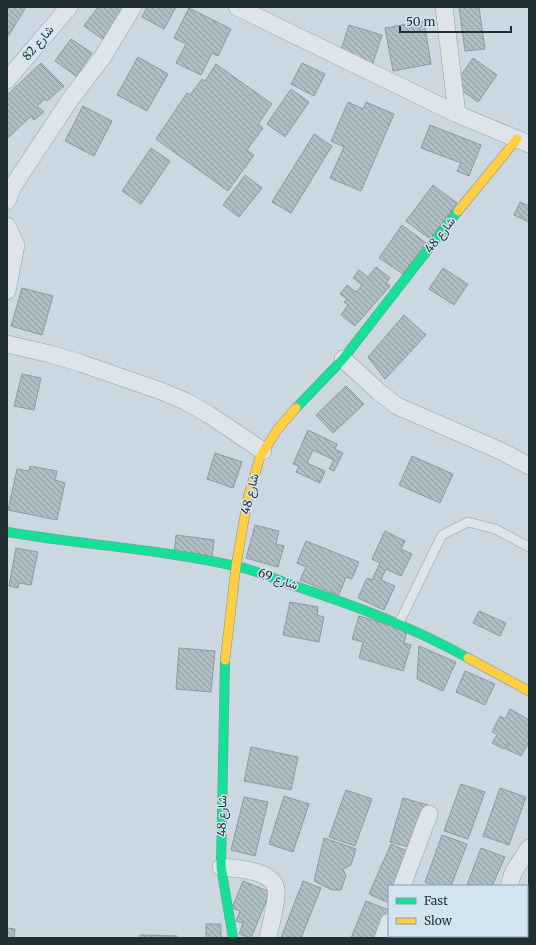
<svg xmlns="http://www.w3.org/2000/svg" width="536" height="945" font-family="Merriweather,Vazirmatn,serif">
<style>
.building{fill:url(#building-back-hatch);stroke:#8c9ba1}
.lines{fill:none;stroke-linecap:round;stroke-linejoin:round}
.lane-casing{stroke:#95a0a6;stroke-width:10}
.street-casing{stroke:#95a0a6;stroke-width:18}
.fast-casing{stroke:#859096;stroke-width:10}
.slow-casing{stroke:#859096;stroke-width:10}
.lane{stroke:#dde4ea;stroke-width:9}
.street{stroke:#dde4ea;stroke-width:17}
.fast{stroke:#16e098;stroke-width:9}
.slow{stroke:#ffcf43;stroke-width:9}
.labels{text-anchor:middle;stroke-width:3;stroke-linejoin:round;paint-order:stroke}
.street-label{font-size:12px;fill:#1f2f33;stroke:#d3e4f1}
</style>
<defs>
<pattern id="building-back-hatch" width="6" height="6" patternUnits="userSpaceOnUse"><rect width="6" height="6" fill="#aebec4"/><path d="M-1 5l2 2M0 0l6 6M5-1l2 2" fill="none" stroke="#8d9ba0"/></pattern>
</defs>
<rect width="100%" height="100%" fill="#ccd8e1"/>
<path class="building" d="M7,7H26L9,35L7,34Z
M98,7H124L104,40L84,26Z
M147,7H176L164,29L142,17Z
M459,7H479L485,49L465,51Z
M189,8L231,29L218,56L212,53L201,75L176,63L186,44L174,38Z
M424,21L431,64L393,71L385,28Z
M349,25L382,35L373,63L340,53Z
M71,39L92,53L76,76L55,61Z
M138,57L168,74L147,111L117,95Z
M473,58L497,75L478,102L454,85Z
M41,63L64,86L47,101L45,99L37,106L44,112L34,120L31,116L8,138L7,137V95Z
M302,63L325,74L314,96L291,84Z
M216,64L272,104L258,124L263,128L247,150L254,155L228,191L156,139L187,93L190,95L202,79L205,81Z
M291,89L309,102L285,137L267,124Z
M348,102L363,109L366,102L394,114L361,191L330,178L344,147L331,141Z
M83,106L112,121L94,156L65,141Z
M430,125L481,145L469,176L457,171L461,163L421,148Z
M314,134L332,146L291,213L272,202Z
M151,148L170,161L141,204L122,191Z
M245,175L262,188L239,217L223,205Z
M433,185L457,203L430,239L406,221Z
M520,202L529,206V222L514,215Z
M402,225L426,243L403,274L379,258Z
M376,267L390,278L386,283L390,286L355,326L341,315L348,305L344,302L347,299L340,294L347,285L356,292L362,285L353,278L359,270L368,277Z
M443,268L468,284L454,305L429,289Z
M22,288L53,296L42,335L11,326Z
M404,315L426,335L385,379L368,357Z
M22,374L41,378L34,410L14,406Z
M346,386L364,404L333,433L316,415Z
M308,430L337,444L335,449L343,453L334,471L329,469L334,460L313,450L307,463L325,471L320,483L296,472L299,466L293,464Z
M215,453L242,462L233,488L207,479Z
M412,456L453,474L440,503L399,485Z
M30,466L57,471L55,480L65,483L57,520L8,510L17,469L29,471Z
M255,525L279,531L276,544L284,546L278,567L246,558Z
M385,531L405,541L401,549L412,554L401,576L386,569L381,580L395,586L384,610L358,598L367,578L372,580L380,563L372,559Z
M176,535L214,540L212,558L174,554Z
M306,541L359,562L352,579L346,577L339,595L300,580L306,567L297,563Z
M16,548L38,552L31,585L19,583L18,588L9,586Z
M290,602L318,607L317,615L324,617L319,642L283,635Z
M479,611L506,623L500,636L473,623Z
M359,616L407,630L404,643L411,645L403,671L359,658L363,642L352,639Z
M419,646L456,662L443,691L417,679Z
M179,648L215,651L211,692L176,689Z
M465,671L495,684L485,705L456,692Z
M510,709L529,720V731L527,734L529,735V742L521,756L506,749L509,744L508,743L504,749L492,743L497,735L492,732L500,716L505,719Z
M251,747L298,757L291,790L244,781Z
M461,784L485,792L468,839L444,831Z
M500,788L526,797L509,845L483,836Z
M346,790L372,799L355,846L329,837Z
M284,796L309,804L293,852L269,844Z
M244,797L268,802L255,856L231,850Z
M403,798L428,805L416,849L390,842Z
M442,835L467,844L451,886H437L425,882Z
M324,838L356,849L351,865L343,869L346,876L341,890H332L314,881Z
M391,844L414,854L401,886H389V903L369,894Z
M481,848L505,857L492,886L467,885Z
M243,881L270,892L251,938L239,934L243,923L236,921L240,911L232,908Z
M303,881L321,888L301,938H281Z
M366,901L389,910V917L380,938H351Z
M206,924H221V937L225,938H206Z
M7,928L15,929L14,938H7Z
M140,935L177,936V938H140Z
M453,936H476L475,938H453Z"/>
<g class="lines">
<defs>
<path id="lane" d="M399,623L442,535L468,522L495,529L529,547"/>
<path id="street" d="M237,7L457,114L529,144
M444,7L457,114
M7,80L69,7
M7,201L13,186L72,97L102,58L133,7
M7,226L16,245L7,291
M7,344L50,354L80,363L161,391L185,401L208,414L263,451
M343,359L379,392L397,406L501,451L529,466
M221,867C236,869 272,869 276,889C278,899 270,926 268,938
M402,886L429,814
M509,886L513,873L529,848
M383,938L389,922
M495,938V936"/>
<path id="fast" d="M296,408L343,359L458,211
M7,532C83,545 160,549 235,566C256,570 277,580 298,587C359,607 412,627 468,658
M225,660L221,867L233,938"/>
<path id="slow" d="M458,211L517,139
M468,658L529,691
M225,660L236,566L248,497L260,457L277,430L296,408"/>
</defs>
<use href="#lane" class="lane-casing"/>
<use href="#street" class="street-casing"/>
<use href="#fast" class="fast-casing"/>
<use href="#slow" class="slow-casing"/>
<use href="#lane" class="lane"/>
<use href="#street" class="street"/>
<use href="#fast" class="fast"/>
<use href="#slow" class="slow"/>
</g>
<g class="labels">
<g class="street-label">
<text transform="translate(38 43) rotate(-50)" y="4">شارع 82</text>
<text transform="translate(440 235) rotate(-52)" y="4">شارع 48</text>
<text transform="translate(250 494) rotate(-76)" y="4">شارع 48</text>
<text transform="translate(278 579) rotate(19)" y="4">شارع 69</text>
<text transform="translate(222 816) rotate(-89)" y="4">شارع 48</text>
</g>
</g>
<rect width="536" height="945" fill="none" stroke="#1f2f33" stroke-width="16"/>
<rect x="388" y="885" width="140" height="52" fill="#d3e4f1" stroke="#8b9ca5"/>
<rect x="396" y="898" width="20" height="6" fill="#16e098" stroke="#8b9ca5"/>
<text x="424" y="905" font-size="12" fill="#1f2f33">Fast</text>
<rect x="396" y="918" width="20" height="6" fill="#ffcf43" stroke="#8b9ca5"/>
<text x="424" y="925" font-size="12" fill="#1f2f33">Slow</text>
<path d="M400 26v6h111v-6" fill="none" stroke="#1f2f33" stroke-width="2"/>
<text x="406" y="26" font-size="12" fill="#1f2f33" stroke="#d3e4f1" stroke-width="3" paint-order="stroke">50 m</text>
</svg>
